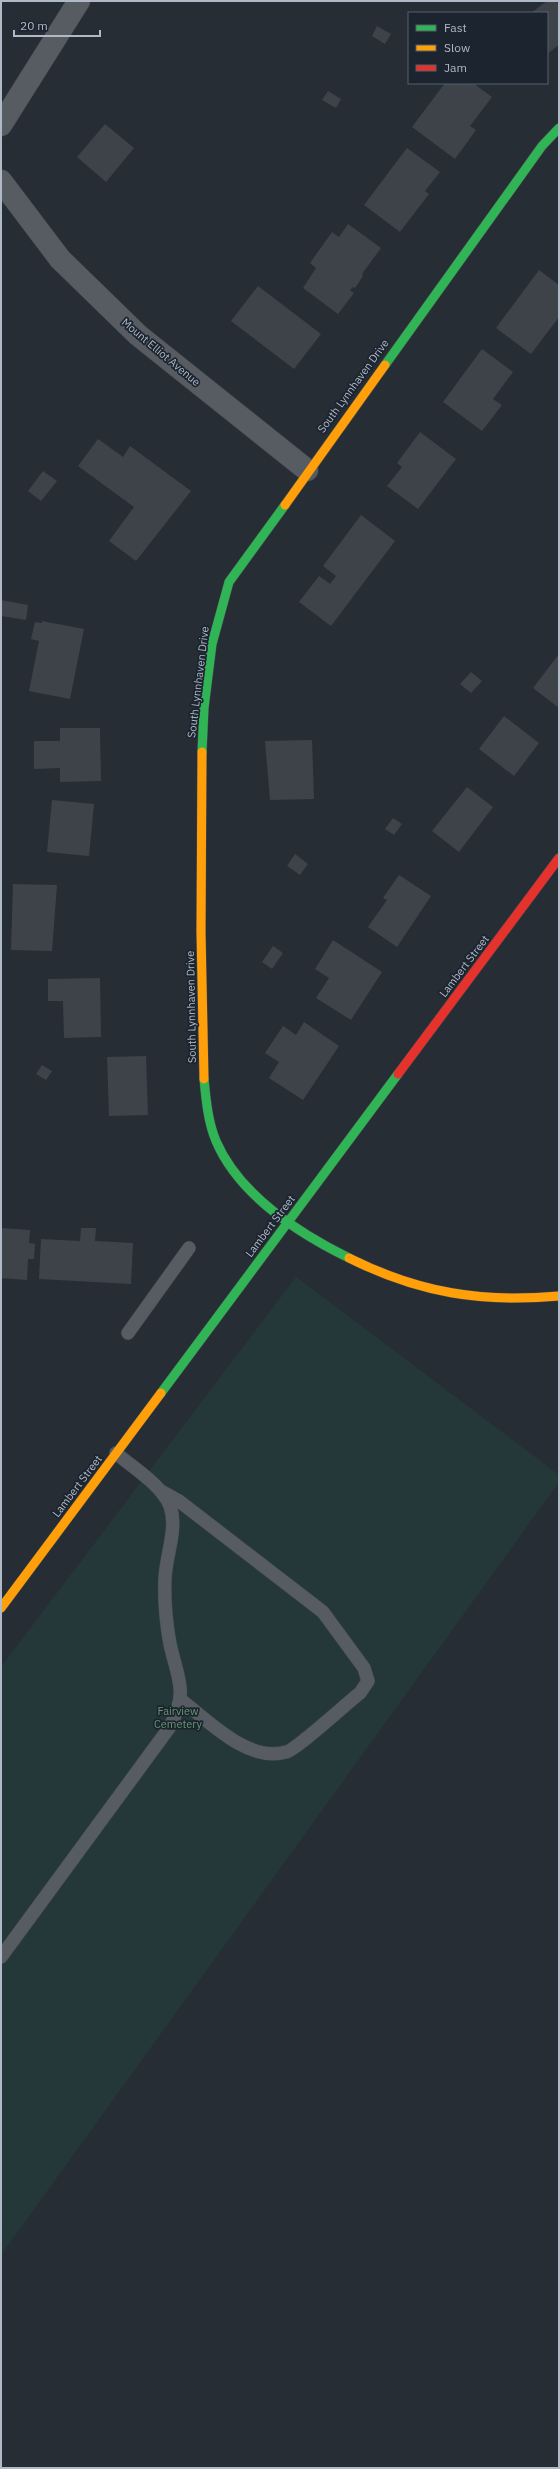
<svg xmlns="http://www.w3.org/2000/svg" width="560" height="2469" font-family="'IBM Plex Sans',sans-serif">
<style>
.green{fill:#24383a}
.building{fill:#3e4349}
.lines{fill:none;stroke-linecap:round;stroke-linejoin:round}
.lane-casing{stroke:#43484d;stroke-width:14}
.street-casing{stroke:#43484d;stroke-width:23}
.fast-casing{stroke:#43484d;stroke-width:10}
.slow-casing{stroke:#43484d;stroke-width:10}
.jam-casing{stroke:#43484d;stroke-width:10}
.lane{stroke:#575c63;stroke-width:13}
.street{stroke:#575c63;stroke-width:22}
.fast{stroke:#30b455;stroke-width:9}
.slow{stroke:#ff9f0a;stroke-width:9}
.jam{stroke:#e5322d;stroke-width:9}
.labels{text-anchor:middle;stroke-width:3.5;stroke-linejoin:round;paint-order:stroke}
.street-label{font-size:11px;fill:#b0bac7;stroke:#1b242f}
.park-label{font-size:11px;fill:#679870;stroke:#1b242f}
</style>
<rect width="100%" height="100%" fill="#272d34"/>
<path class="green" d="M296,1277L559,1475V1482L1,2255V1667Z"/>
<path class="building" d="M547,1H556L559,5V45L547,54V13H531Z
M377,26L391,34L385,44L372,36Z
M445,83H473L492,97L470,126L476,130L455,159L412,127Z
M328,91L341,99L336,108L322,100Z
M105,124L134,148L106,182L77,157Z
M407,148L440,172L425,191L429,194L400,232L364,205Z
M348,224L381,248L362,274L363,276L355,288L353,287L350,290L354,293L338,314L303,288L316,268L310,263L332,232L339,237Z
M539,270L559,285V317L531,354L496,328Z
M258,286L321,334L294,369L231,321Z
M482,349L513,372L493,399L502,405L482,431L443,402Z
M420,432L456,459L418,509L387,486L402,467L397,463Z
M98,439L123,457L130,446L191,491L136,561L109,541L134,507L78,466Z
M43,471L57,481L41,501L28,491Z
M361,515L395,541L331,626L299,602L319,576L330,584L336,576L323,566Z
M1,600L28,605L26,620L1,616Z
M42,621L84,629L70,699L29,691L39,641L31,639L35,622L42,623Z
M559,654V708L533,688Z
M471,672L482,681L471,693L460,684Z
M504,716L539,743L514,776L479,749Z
M60,728H100L101,781L60,782V768L34,769V741H60Z
M312,740L314,799L270,800L265,741Z
M467,787L493,807L459,852L432,831Z
M52,800L94,804L89,856L47,852Z
M393,818L402,824L394,835L385,829Z
M295,854L308,864L300,875L287,866Z
M399,875L431,896L397,947L368,927L387,900L383,898Z
M13,884L57,885L52,951L11,950Z
M333,940L382,972L351,1020L316,998L329,978L315,969Z
M273,946L283,953L272,969L262,962Z
M100,978L101,1037L64,1038L63,1001H48V979Z
M304,1022L339,1046L303,1100L269,1078L279,1062L265,1053L283,1026L296,1035Z
M146,1056L148,1115L109,1116L107,1057Z
M42,1065L52,1071L46,1080L36,1074Z
M1,1228L30,1230L29,1243L35,1244L34,1259H28L27,1280L1,1278Z
M81,1228H96L95,1241L133,1243L131,1284L39,1279L41,1239L80,1241Z"/>
<g class="lines">
<defs>
<path id="lane" d="M128,1333L189,1248
M161,1491L179,1501L323,1612L364,1668L368,1681L360,1693C348,1702 296,1750 286,1752C248,1763 209,1721 181,1700
M1,1957L169,1728C189,1692 178,1680 170,1644C166,1622 164,1600 165,1578C166,1555 178,1528 170,1506C161,1484 133,1468 116,1453"/>
<path id="street" d="M1,125L79,1
M1,181L60,259L138,335L307,470"/>
<path id="fast" d="M385,365L542,146L559,128
M202,752L204,708L212,644L229,582L285,505
M204,1079C206,1100 208,1122 216,1141C239,1195 300,1234 349,1258
M161,1393L398,1074"/>
<path id="slow" d="M285,505L385,365
M202,752L201,932L204,1079
M349,1258C419,1293 482,1303 559,1296
M1,1608L161,1393"/>
<path id="jam" d="M398,1074L559,858"/>
</defs>
<use href="#lane" class="lane-casing"/>
<use href="#street" class="street-casing"/>
<use href="#fast" class="fast-casing"/>
<use href="#slow" class="slow-casing"/>
<use href="#jam" class="jam-casing"/>
<use href="#lane" class="lane"/>
<use href="#street" class="street"/>
<use href="#fast" class="fast"/>
<use href="#slow" class="slow"/>
<use href="#jam" class="jam"/>
</g>
<g class="labels">
<g class="street-label">
<text transform="translate(161 352) rotate(40)" y="4">Mount Elliot Avenue</text>
<text transform="translate(353 386) rotate(-54)" y="4">South Lynnhaven Drive</text>
<text transform="translate(198 682) rotate(-83)" y="4">South Lynnhaven Drive</text>
<text transform="translate(464 966) rotate(-53)" y="4">Lambert Street</text>
<text transform="translate(191 1007) rotate(-91)" y="4">South Lynnhaven Drive</text>
<text transform="translate(270 1226) rotate(-53)" y="4">Lambert Street</text>
<text transform="translate(77 1486) rotate(-53)" y="4">Lambert Street</text>
</g>
<g class="park-label">
<text x="178" y="1715">Fairview<tspan x="178" dy="13">Cemetery</tspan></text>
</g>
</g>
<rect width="560" height="2469" fill="none" stroke="#b0bac7" stroke-width="4"/>
<rect x="408" y="12" width="140" height="72" fill="#1b242f" stroke="#57606c"/>
<rect x="416" y="25" width="20" height="6" fill="#30b455" stroke="#57606c"/>
<text x="444" y="32" font-size="12" fill="#b0bac7">Fast</text>
<rect x="416" y="45" width="20" height="6" fill="#ff9f0a" stroke="#57606c"/>
<text x="444" y="52" font-size="12" fill="#b0bac7">Slow</text>
<rect x="416" y="65" width="20" height="6" fill="#e5322d" stroke="#57606c"/>
<text x="444" y="72" font-size="12" fill="#b0bac7">Jam</text>
<path d="M14 30v6h86v-6" fill="none" stroke="#b0bac7" stroke-width="2"/>
<text x="20" y="30" font-size="12" fill="#b0bac7" stroke="#1b242f" stroke-width="3" paint-order="stroke">20 m</text>
</svg>
